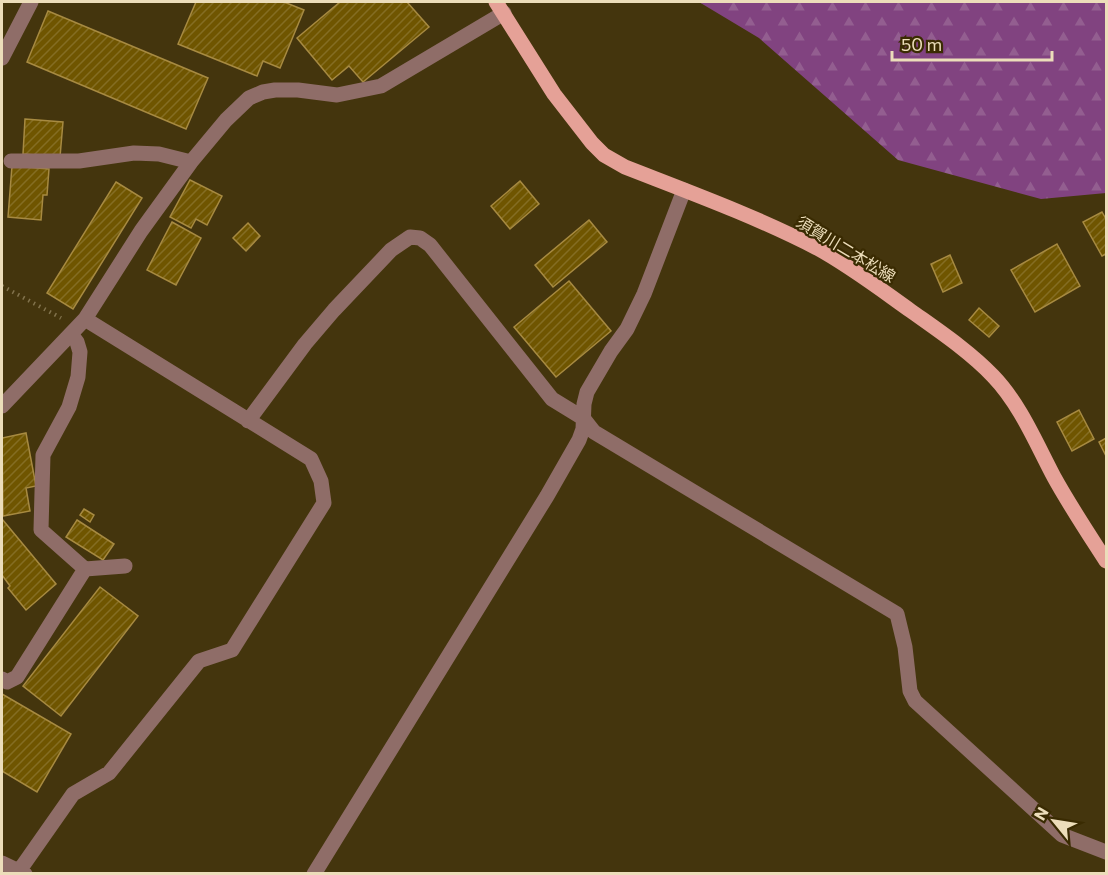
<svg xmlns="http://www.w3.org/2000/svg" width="1108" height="875" font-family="Commissioner,'Noto Sans JP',sans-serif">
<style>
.forest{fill:url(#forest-firs)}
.building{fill:url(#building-hatch);stroke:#a78a41;stroke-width:1.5}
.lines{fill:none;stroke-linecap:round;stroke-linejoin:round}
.path{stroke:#82734d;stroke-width:4;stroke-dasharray:1.5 4.5;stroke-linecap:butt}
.minor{stroke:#8f6d68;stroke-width:15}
.major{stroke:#e5a197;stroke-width:15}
.labels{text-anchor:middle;stroke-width:4.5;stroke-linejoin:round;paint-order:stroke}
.street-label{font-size:16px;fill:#ecddba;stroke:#3a2b02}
</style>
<defs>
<pattern id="forest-firs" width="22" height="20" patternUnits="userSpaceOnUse" patternTransform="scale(1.5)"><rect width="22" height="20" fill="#814380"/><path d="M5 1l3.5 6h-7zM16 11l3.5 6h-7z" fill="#935e90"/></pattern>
<pattern id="building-hatch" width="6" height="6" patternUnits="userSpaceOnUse" patternTransform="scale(1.5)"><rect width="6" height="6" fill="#6f5500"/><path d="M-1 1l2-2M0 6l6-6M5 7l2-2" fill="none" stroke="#846d23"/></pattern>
</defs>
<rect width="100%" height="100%" fill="#44350d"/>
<path class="forest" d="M699,2H1106V193L1041,199L898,160L759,38Z"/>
<path class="building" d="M196,2H284L304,10L280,68L263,61L257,76L178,44Z
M340,2H407L429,27L363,82L349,66L332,80L297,38Z
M48,11L208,78L186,129L27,62Z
M25,119L63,122L60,157L23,154Z
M12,166L49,169L47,195H43L41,220L8,217Z
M190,180L222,196L207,225L196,219L191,228L170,217Z
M520,181L539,204L510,229L491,206Z
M116,182L142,198L73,309L47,293Z
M1102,212L1106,219V254L1102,256L1083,222Z
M589,220L607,242L553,287L535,265Z
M172,222L201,238L176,285L147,270Z
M248,223L260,236L246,251L233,238Z
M1057,244L1080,286L1035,312L1011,270Z
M950,255L962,283L943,292L931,264Z
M569,281L611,331L556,377L514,327Z
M979,308L999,326L989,337L969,320Z
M1079,410L1094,439L1072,451L1057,422Z
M26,433L36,486L26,488L30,511L3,516L2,438Z
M1106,438V456L1099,442Z
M84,509L94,515L90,522L80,515Z
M2,519L56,584L26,610L8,588L10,586L2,575Z
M77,520L114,544L103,560L66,537Z
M100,587L138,616L61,716L23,686Z
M2,694L71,734L37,792L2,771Z"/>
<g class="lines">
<path class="path" d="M2,286L61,318"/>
<path class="minor" d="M2,58L31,2
M11,161H79L134,153L159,154L191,162
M71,334L77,342L80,352L78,377L69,407L43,455L41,530L85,569
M2,406L85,319L141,231L191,162L226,120L249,98L263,92L275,90H298L337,95L381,86L504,13
M248,421L305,344L334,310L391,250L410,237L420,238L430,245L552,399L583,418L594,432L897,614L905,647L910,691L915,701L1062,835L1106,852
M2,679L7,682L17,677L85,569L125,566
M2,863L25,874
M19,871L73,794L109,773L199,661L232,650L324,503L321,481L311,459L85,319
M314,874L547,496L579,440L583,429L584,404L587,392L611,351L627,329L644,294L684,190"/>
<path class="major" d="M496,2L554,94L592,143L604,155L625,167C689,192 755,216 817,248C850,266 880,289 911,311C939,331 969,351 993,376C1020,404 1036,443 1054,477C1070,506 1088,533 1106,561"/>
</g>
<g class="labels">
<g class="street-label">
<text transform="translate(846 249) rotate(31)" y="6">須賀川二本松線</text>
</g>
</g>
<rect width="1108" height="875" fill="none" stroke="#ecddba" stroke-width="6"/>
<g transform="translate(1054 821) rotate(300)" stroke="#3a2b02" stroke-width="4.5" paint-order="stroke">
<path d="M0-4.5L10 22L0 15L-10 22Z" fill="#ecddba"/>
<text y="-9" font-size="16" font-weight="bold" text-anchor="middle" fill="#ecddba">N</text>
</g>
<path d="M892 51v9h160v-9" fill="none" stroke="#ecddba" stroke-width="3"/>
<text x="901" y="51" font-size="18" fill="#ecddba" stroke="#3a2b02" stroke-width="4.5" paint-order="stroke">50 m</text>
</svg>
